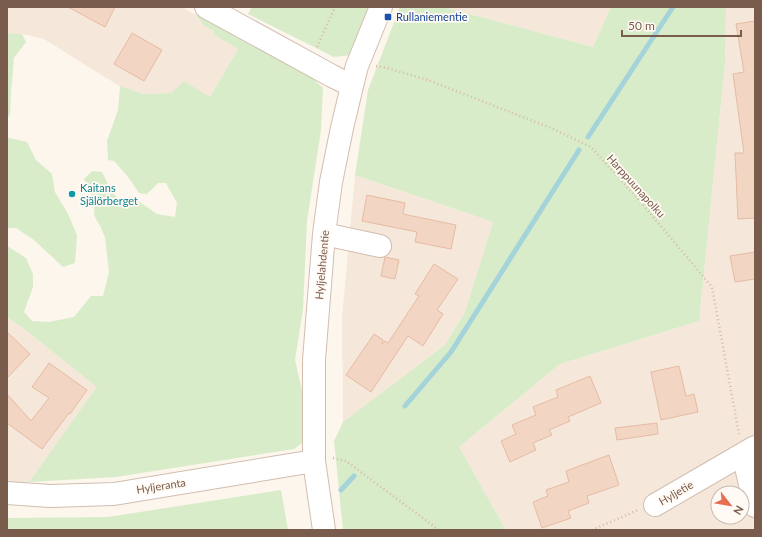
<svg xmlns="http://www.w3.org/2000/svg" width="762" height="537" font-family="Lato,sans-serif">
<style>
.residential{fill:#f5e8da;fill-rule:evenodd}
.green{fill:#d8ecc9}
.lines{fill:none;stroke-linecap:round;stroke-linejoin:round}
.stream{stroke:#a5d3da;stroke-width:5}
.building{fill:#f3d5c3;stroke:#e6bba3}
.minor-casing{stroke:#d1beb0;stroke-width:24}
.path{stroke:#d9b8a5;stroke-width:2.5;stroke-dasharray:1 3;stroke-linecap:butt}
.minor{stroke:#fff;stroke-width:22}
.transit-dot{fill:#1a4fb4;stroke:#fffaf3;stroke-width:1.5}
.culture-dot{fill:#0f9aa8;stroke:#fffaf3;stroke-width:1.5}
.labels{text-anchor:middle;stroke-width:3.5;stroke-linejoin:round;paint-order:stroke}
.transit-label{font-size:11px;fill:#164399;stroke:#fffaf3;text-anchor:start}
.street-label{font-size:11px;fill:#7a5c4d;stroke:#fffaf3}
.culture-label{font-size:11px;fill:#0d838f;stroke:#fffaf3;text-anchor:start}
</style>
<rect width="100%" height="100%" fill="#fdf6ec"/>
<path class="residential" d="M7,7H182L196,15L203,25L214,31V35L238,49L210,97L171,93L143,94L120,86L103,76L44,39L22,34L7,33Z
M443,7H611L593,47Z
M726,7H755V530H506L459,447L560,364L699,321L725,64ZM718,493H742V517H718Z
M355,175L493,222L465,312L445,345L343,422L342,318Z
M7,317L23,328L98,387L29,482L13,484L7,483Z"/>
<path class="green" d="M252,7H373L353,55L334,57L248,14Z
M400,7H443L593,47L611,7H726L725,64L699,321L560,364L459,447L506,530H343L334,441L343,422L445,345L465,312L493,222L355,175L368,90Z
M196,15H208L301,68L323,88L321,130L307,221L303,309L295,360L303,395L302,443L294,449L116,477L29,482L97,387L23,328L7,317V246L26,258L33,274V287L24,312L32,321L49,322L74,317L91,296H103L109,272L105,237L100,226L94,215L95,201L84,179L92,171L102,172L110,188L122,205L137,200L157,214L175,217L177,203L166,183H158L147,194L139,193L129,178L114,161L108,160L107,141L118,110L120,86L143,94L171,93L184,81L210,97L238,49L214,35V31L203,25Z
M7,33L22,34L26,42L14,58L11,92L10,114L7,119Z
M7,135L9,138L27,142L36,160L52,174L55,192L68,214L77,235L75,263L63,267L34,240L16,228H7Z
M281,490L288,530H7V518L108,517Z"/>
<g class="lines">
<path class="stream" d="M588,137L673,7
M405,406L451,352L579,150
M341,490L354,476"/>
</g>
<path class="building" d="M68,7H115L105,27Z
M755,21V218L738,219L735,153H744L733,74L744,72L736,24Z
M132,33L162,50L144,81L114,64Z
M367,195L405,203L403,214L456,225L451,249L415,242L417,232L362,221Z
M755,252V279L735,282L730,256Z
M385,257L399,260L395,279L381,276Z
M434,264L458,279L437,310L443,314L423,346L408,336L371,392L346,375L374,334L383,340L382,344L385,341L388,343L419,296L415,294Z
M7,332L30,354L7,378Z
M49,363L87,390L70,414L69,413L42,449L7,423V394L31,421L49,398L32,387Z
M679,366L686,396L694,394L698,412L661,420L651,372Z
M590,376L601,403L568,417L570,421L549,430L552,435L533,443L536,450L510,462L501,441L516,434L512,425L536,415L533,407L558,397L556,390Z
M657,423L658,434L617,440L615,428Z
M609,455L619,485L587,496L589,503L568,511L571,518L542,528L533,502L548,496L546,490L569,482L566,471Z"/>
<g class="lines">
<defs>
<path id="minor" d="M206,7L332,76L352,86
M324,234L380,246
M743,454L755,506
M7,493L50,496L114,494L314,461
M655,505L755,447
M324,530L314,461V360L324,234L331,182L342,128L352,86L357,66L381,7"/>
</defs>
<use href="#minor" class="minor-casing"/>
<path class="path" d="M317,47L335,7
M376,66L387,68L428,80L551,128L591,147L639,200L712,287L739,434
M333,458L346,461L439,530
M592,530L638,510"/>
<use href="#minor" class="minor"/>
</g>
<rect class="transit-dot" x="384" y="13" width="8" height="8" rx="2"/>
<circle class="culture-dot" cx="72" cy="194" r="4"/>
<g class="labels">
<g class="transit-label">
<text x="396" y="21">Rullaniementie</text>
</g>
<g class="street-label">
<text transform="translate(636 186) rotate(48)" y="4">Harppuunapolku</text>
<text transform="translate(322 265) rotate(-85)" y="4">Hyljelahdentie</text>
<text transform="translate(161 486) rotate(-9)" y="4">Hyljeranta</text>
<text transform="translate(676 493) rotate(-30)" y="4">Hyljetie</text>
</g>
<g class="culture-label">
<text x="80" y="192">Kaitans<tspan x="80" dy="13">Själörberget</tspan></text>
</g>
</g>
<rect width="762" height="537" fill="none" stroke="#7a5c4d" stroke-width="16"/>
<g transform="translate(730 505) rotate(121)"><circle r="19" fill="#fffaf3" stroke="#cabbb1"/>
<path d="M0-3L7 15L0 10L-7 15Z" fill="#e76f51"/>
<text y="-6" font-size="11" font-weight="bold" text-anchor="middle" fill="#7a5c4d">N</text>
</g>
<path d="M622 30v6h119v-6" fill="none" stroke="#7a5c4d" stroke-width="2"/>
<text x="628" y="30" font-size="12" fill="#7a5c4d" stroke="#fffaf3" stroke-width="3" paint-order="stroke">50 m</text>
</svg>
